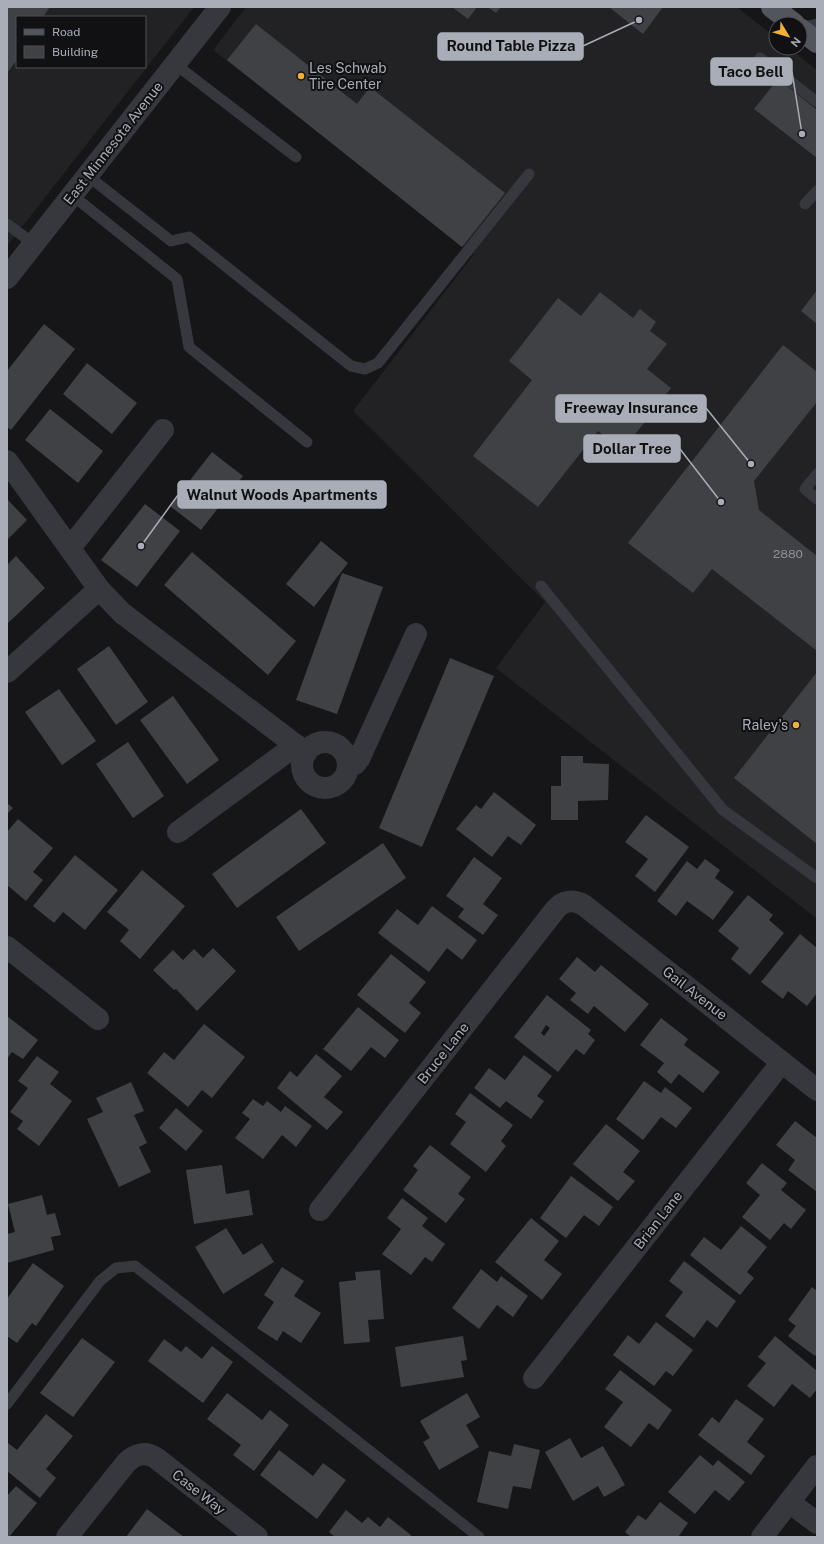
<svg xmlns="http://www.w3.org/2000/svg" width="824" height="1544" font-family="'Public Sans',sans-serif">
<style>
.built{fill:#222225;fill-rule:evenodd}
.building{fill:#404145;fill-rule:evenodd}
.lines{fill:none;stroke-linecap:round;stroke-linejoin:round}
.service{stroke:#37383d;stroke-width:11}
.minor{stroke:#37383d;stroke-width:22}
.primary{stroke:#53555c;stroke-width:22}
.poi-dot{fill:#f2b134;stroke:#111113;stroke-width:1.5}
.labels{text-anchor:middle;stroke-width:4;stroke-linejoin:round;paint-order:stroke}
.number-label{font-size:12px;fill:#8e929b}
.poi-label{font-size:14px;fill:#a8adb8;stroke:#111113;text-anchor:start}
.street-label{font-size:14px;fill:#a8adb8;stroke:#111113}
.leader{fill:none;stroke:#a8adb8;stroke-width:1.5}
.callout-dot{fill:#a8adb8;stroke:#111113;stroke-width:1.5}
.callout{fill:#a8adb8;stroke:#a8adb8;stroke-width:1.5}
.callout-label{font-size:15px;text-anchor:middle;font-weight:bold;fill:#111}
</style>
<rect width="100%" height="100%" fill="#161618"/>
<path class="built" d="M7,7H194L7,246ZM17,17H145V67H17Z
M246,7H737L776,38V48H789L817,70V919L496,668L545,602L353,411L474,254L213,50Z"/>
<path class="building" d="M7,7H50L43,17H17V60L7,73Z
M452,7H477L468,19Z
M488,7H501L496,13Z
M609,7H663L643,34Z
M256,24L357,104L370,87L505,193L462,247L227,60Z
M778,79L817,110V158L754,109Z
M817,290V324L801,311Z
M600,292L633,318L640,309L656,322L650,331L667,344L647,369L671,388L623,450L598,431L538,507L473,456L532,380L509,361L558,298L581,316Z
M44,324L75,349L11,430L7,427V371Z
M783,345L817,372V402L754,481L759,510L817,556V651L712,569L693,593L628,543Z
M87,363L137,403L112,434L63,394Z
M50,409L103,451L78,483L25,440Z
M212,452L243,476L201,530L170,506Z
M7,499L27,520L7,540Z
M145,504L180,531L137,587L101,560Z
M321,541L348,563L314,607L286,584Z
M192,552L296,641L268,675L164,585Z
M16,556L45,588L7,624V565Z
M342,573L383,587L337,714L296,700Z
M109,646L148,702L116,725L77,669Z
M450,658L494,676L422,847L379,828Z
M817,672V844L734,778Z
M59,689L96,741L62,765L25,712Z
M173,696L219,760L187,784L140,720Z
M128,742L164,796L133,818L96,764Z
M561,756H583V763L609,764L608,800L578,801V820H551V786H561Z
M494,792L536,825L521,845L508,836L492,857L456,829L476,805L481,809Z
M7,803L13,808L7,814Z
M301,809L326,843L237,908L212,874Z
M646,815L689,847L655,892L635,876L648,859L625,842Z
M18,819L53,848L33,872L43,880L26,901L7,885V832Z
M383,843L406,878L299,951L276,917Z
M75,855L118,890L85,930L63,912L54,923L33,906Z
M474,857L502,878L483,904L498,915L483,935L458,917L464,909L446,896Z
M705,859L720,870L715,878L734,892L713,920L687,901L676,916L657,901L687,861L697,869Z
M142,870L185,906L140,959L120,941L129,930L107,912Z
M748,895L773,915L769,920L784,933L750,975L731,959L739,948L718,931Z
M432,906L477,940L462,960L447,948L429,972L378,933L397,909L418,925Z
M800,934L817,948V993L807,1006L788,991L783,999L761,982Z
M213,948L236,971L197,1011L176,989L174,990L153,970L173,950L183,960L194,949L203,958Z
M391,954L426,982L409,1003L421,1013L405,1033L357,995Z
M577,957L595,972L601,965L649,1004L625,1032L594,1006L588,1014L570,1000L576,993L559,979Z
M547,995L591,1030L588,1034L595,1040L584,1055L576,1049L558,1072L514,1037ZM546,1025L550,1028L544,1036L541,1033Z
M358,1007L399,1040L385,1058L371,1047L351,1071L323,1049Z
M7,1016L38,1040L23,1059L12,1052L7,1059Z
M661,1018L688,1039L684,1045L720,1072L703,1093L679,1074L671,1084L657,1072L664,1063L640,1045Z
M204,1024L245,1057L212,1098L202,1090L188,1107L147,1073L164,1052L174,1060Z
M316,1054L342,1076L324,1097L343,1112L327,1130L277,1088L290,1071L297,1077Z
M524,1055L552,1076L537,1096L544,1101L531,1119L506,1101L500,1108L474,1088L489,1068L505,1080Z
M37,1056L59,1072L50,1084L72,1101L39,1146L17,1129L23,1121L10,1112L28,1088L18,1081Z
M644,1081L661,1093L665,1087L692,1108L676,1128L661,1117L643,1140L616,1119Z
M131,1082L144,1111L134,1115L147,1143L139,1147L151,1172L119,1187L87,1119L103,1112L96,1098Z
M470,1093L513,1125L501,1141L506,1146L486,1172L450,1144L466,1122L455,1114Z
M253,1099L263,1106L267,1101L281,1112L285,1106L312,1126L296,1147L282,1135L263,1159L235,1138L250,1119L242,1113Z
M176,1108L203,1131L186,1151L159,1128Z
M795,1121L817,1138V1192L788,1170L795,1160L776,1145Z
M606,1124L640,1151L623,1172L635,1181L618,1201L573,1164Z
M430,1145L471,1177L458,1194L465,1199L446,1223L403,1190L418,1170L413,1166Z
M762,1163L787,1183L781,1190L806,1210L791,1229L784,1223L770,1240L742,1217L760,1195L746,1183Z
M222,1165L226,1194L249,1190L253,1215L194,1224L186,1170Z
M571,1176L613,1207L599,1226L584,1215L566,1238L540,1218Z
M42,1195L47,1215L55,1213L61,1235L51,1237L54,1250L7,1263V1234L15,1232L8,1204Z
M402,1198L428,1218L422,1226L445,1244L432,1262L425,1257L411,1275L382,1254L401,1229L387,1218Z
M531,1218L559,1241L544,1260L562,1274L542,1300L495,1262Z
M741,1226L767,1247L747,1272L754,1278L740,1295L690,1255L704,1237L721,1250Z
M226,1228L243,1255L262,1243L274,1262L223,1294L195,1247Z
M684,1261L736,1301L717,1328L707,1320L694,1338L665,1316L683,1292L669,1281Z
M33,1263L64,1286L36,1326L32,1323L17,1343L7,1336V1299Z
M282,1267L304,1281L294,1296L321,1313L301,1343L283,1331L277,1341L257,1328L274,1302L264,1295Z
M481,1269L497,1282L501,1276L528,1296L513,1317L497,1305L479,1329L452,1308Z
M380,1270L384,1319L368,1320L370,1342L344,1344L339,1282L356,1280L355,1272Z
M812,1287L817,1291V1353L815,1356L788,1336L796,1326L788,1320Z
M656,1322L693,1350L673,1376L666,1371L654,1386L613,1355L628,1335L639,1344Z
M463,1336L467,1360L461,1361L464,1377L401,1387L395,1347Z
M775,1336L817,1371V1389L810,1398L792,1384L774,1407L747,1386L766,1363L758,1357Z
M82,1338L115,1362L73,1417L40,1393Z
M164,1339L181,1352L186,1346L202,1359L212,1346L233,1362L203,1403L148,1361Z
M620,1370L672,1410L658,1430L649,1423L631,1447L604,1427L623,1402L605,1389Z
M227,1393L262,1420L270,1410L289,1425L254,1471L233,1455L241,1445L207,1419Z
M467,1393L480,1417L466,1425L479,1447L439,1470L423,1442L430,1438L420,1421Z
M736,1399L764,1419L747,1442L765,1456L751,1475L698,1435L712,1417L719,1423Z
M46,1414L73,1436L46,1469L56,1478L40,1498L7,1471V1444L8,1443L17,1450Z
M570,1438L581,1458L603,1446L625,1485L604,1497L598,1486L573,1501L545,1452Z
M514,1444L540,1450L531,1489L513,1486L508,1509L477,1502L489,1451L511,1456Z
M279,1450L313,1476L323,1463L346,1480L317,1519L260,1475Z
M700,1455L713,1466L718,1460L745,1482L729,1501L715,1490L695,1514L668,1492Z
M16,1486L37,1503L9,1537H7V1496Z
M660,1502L688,1523L678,1537H631L625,1532L638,1515L646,1520Z
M147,1509L184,1537H126Z
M346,1510L362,1523L368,1517L380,1527L388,1517L411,1535L410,1537H335L329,1532Z"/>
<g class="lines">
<path class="service" d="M800,28L817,24
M760,58L817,102
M175,64L296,157
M88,176L171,241L189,237L351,366L365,369L378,363L529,174
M72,195L177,279L189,347L307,442
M805,204L817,191
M7,224L34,244
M817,474L805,489L817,499
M541,586L723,810L817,878
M7,1404L100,1281L116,1268L135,1266L479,1537"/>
<path class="minor" d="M7,278L220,7
M7,461L99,589L122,613L306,753
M70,548L163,430
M7,672L99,589
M302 765a23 23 0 1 1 46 0a23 23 0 1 1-46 0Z
M348,767L355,764L359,759L416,634
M178,832L296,745
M7,947L98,1019
M320,1210L555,910C563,900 575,899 585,906L817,1090
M534,1378L782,1062
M789,1502L817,1523
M67,1537L126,1463C135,1454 145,1451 156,1458L257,1537
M762,1537L817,1466"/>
<path class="primary" d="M772,7L794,24
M800,29L817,42"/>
</g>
<g class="poi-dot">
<circle cx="301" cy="76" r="4"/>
<circle cx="796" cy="725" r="4"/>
</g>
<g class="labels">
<g class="number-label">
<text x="788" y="558">2880</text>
</g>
<g class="poi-label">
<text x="309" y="73">Les Schwab<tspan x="309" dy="16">Tire Center</tspan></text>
<text x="788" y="730" text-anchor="end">Raley's</text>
</g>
<g class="street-label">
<text transform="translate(113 143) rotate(-52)" y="5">East Minnesota Avenue</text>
<text transform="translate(695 993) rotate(38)" y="5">Gail Avenue</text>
<text transform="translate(443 1053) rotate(-52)" y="5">Bruce Lane</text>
<text transform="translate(658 1220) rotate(-52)" y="5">Brian Lane</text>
<text transform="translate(199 1492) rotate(38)" y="5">Case Way</text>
</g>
</g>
<path class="leader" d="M639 20L583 46M802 134L792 72M751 464L706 408M721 502L680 449M141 546L178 495"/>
<g class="callout-dot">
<circle cx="639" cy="20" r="4"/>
<circle cx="802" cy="134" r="4"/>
<circle cx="751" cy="464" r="4"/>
<circle cx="721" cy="502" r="4"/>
<circle cx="141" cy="546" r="4"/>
</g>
<g class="callout">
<rect x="438" y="33" width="145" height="27" rx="4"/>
<rect x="711" y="58" width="81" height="27" rx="4"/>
<rect x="556" y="395" width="150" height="27" rx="4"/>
<rect x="584" y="435" width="96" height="27" rx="4"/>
<rect x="178" y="481" width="208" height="27" rx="4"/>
</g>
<g class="callout-label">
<text x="511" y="51">Round Table Pizza</text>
<text x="751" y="77">Taco Bell</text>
<text x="631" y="413">Freeway Insurance</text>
<text x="632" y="454">Dollar Tree</text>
<text x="282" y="500">Walnut Woods Apartments</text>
</g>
<rect width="824" height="1544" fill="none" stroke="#a8adb8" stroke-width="16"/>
<rect x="16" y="16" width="130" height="52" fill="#111113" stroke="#4d4f55"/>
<rect x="24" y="29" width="20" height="6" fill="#53555c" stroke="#4d4f55"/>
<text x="52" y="36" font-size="12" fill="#a8adb8">Road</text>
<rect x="24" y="46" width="20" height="12" fill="#404145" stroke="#4d4f55"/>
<text x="52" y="56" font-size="12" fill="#a8adb8">Building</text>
<g transform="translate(788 36) rotate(128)"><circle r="19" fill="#111113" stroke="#4d4f55"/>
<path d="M0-3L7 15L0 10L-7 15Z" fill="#f2b134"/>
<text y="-6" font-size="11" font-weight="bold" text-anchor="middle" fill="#a8adb8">N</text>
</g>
</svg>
